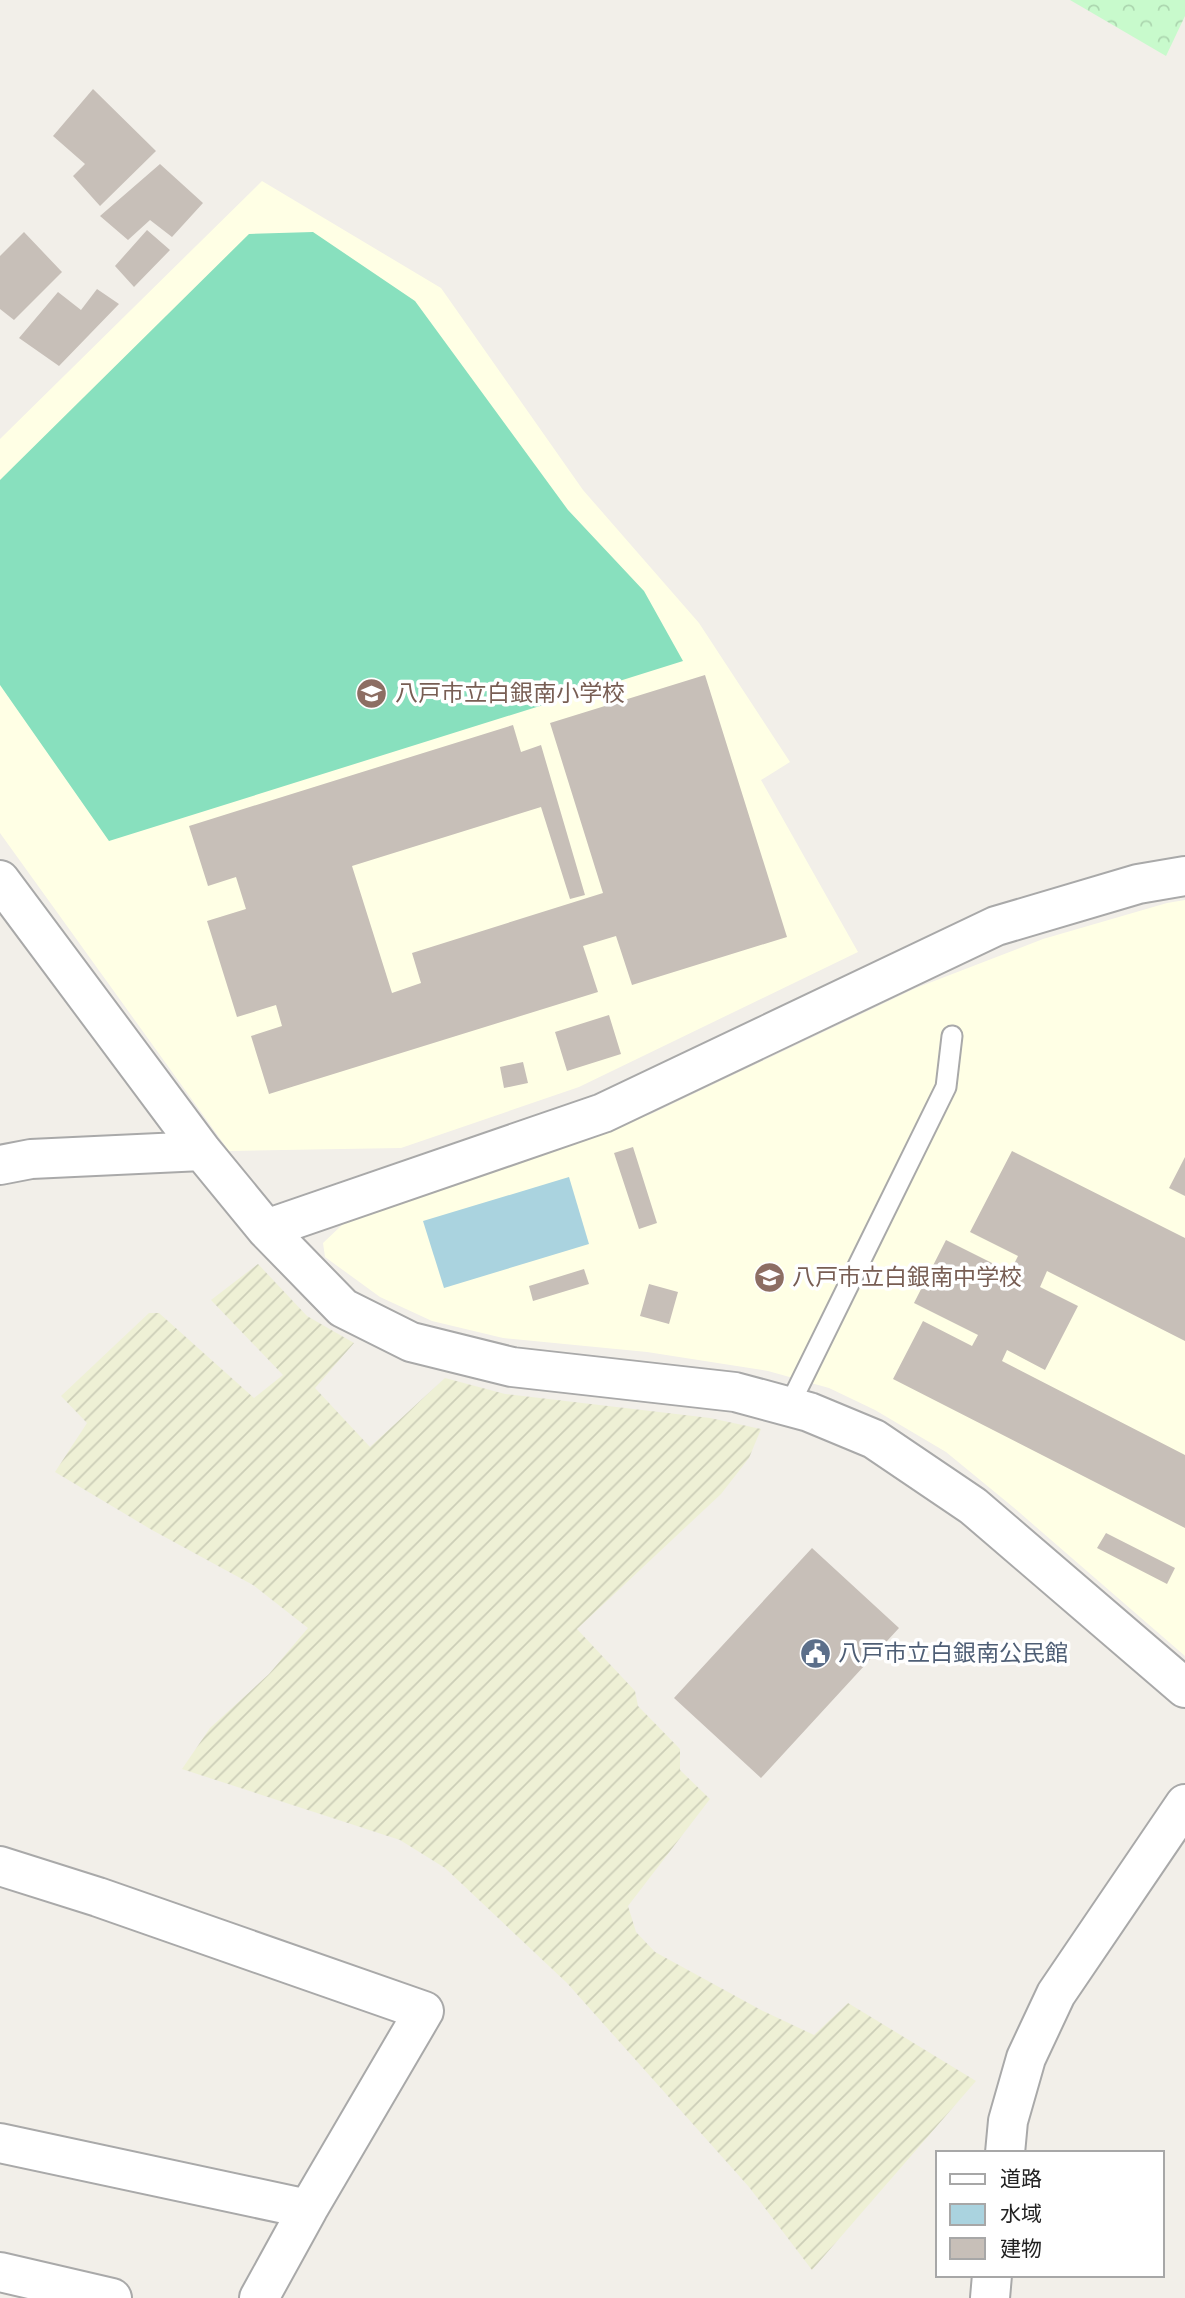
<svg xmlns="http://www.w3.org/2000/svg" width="1185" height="2298" font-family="Quicksand,'Noto Sans JP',sans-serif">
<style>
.education{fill:#ffffe5}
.farmland{fill:url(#farmland-furrows)}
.park{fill:url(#park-crowns)}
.pitch{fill:#88e0be}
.water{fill:#aad3df}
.building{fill:#c7bfb8}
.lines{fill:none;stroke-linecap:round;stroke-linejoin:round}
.lane-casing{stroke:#a9a9a9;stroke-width:23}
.street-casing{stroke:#a9a9a9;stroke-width:42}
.lane{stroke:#fff;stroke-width:19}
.street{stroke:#fff;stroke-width:38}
.labels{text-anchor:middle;stroke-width:7;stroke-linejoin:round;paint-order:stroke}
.education-label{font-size:23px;fill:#785e54;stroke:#fff;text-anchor:start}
.service-label{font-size:23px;fill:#4e5e75;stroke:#fff;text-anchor:start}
</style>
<defs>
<pattern id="farmland-furrows" width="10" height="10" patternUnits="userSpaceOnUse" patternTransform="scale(1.75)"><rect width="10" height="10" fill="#eef0d5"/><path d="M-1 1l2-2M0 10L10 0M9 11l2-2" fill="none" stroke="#ccceb7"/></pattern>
<pattern id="park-crowns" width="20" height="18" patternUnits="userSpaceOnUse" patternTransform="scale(1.75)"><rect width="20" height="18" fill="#c8facc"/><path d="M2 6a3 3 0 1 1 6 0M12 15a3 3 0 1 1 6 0" fill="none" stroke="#acd6af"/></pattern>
</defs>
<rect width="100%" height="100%" fill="#f2efe9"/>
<path class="education" d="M262,181L441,288L583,490L699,623L790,762L761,780L858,952L579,1087L401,1148L229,1151L0,833V439Z
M1185,900V1656L1013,1507L946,1452L875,1410L829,1388L768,1371L647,1352L503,1338L432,1321L380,1297L325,1257L323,1243L342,1225L362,1213L651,1114L916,988L1043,939L1167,903Z"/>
<path class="farmland" d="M258,1264L307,1316L354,1343L315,1388L370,1447L445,1378L505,1394L710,1418L761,1429L749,1458L721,1494L577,1629L635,1691L638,1706L680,1749V1770L710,1799L628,1906L636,1932L655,1952L761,2010L814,2035L848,2003L976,2081L812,2270L749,2187L567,1983L445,1868L400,1840L182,1769L210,1728L269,1674L308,1628L253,1585L152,1530L55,1472L87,1423L61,1396L149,1313H159L254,1398L283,1375L211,1300Z"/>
<path class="park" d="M1070,0H1185V16L1166,56Z"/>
<path class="pitch" d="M313,232L415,301L568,510L644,591L683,661L109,841L0,685V480L249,234Z"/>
<path class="water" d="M569,1177L589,1244L444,1288L423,1221Z"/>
<path class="building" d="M93,89L156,151L100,206L73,176L85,164L53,136Z
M160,164L203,203L172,237L150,220L128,240L100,216Z
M147,230L170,250L134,287L115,266Z
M24,232L62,272L14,320L0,309V256Z
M97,289L119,304L59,366L19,338L58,292L81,310Z
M705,675L787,937L632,985L616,936L583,946L598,992L269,1094L251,1036L282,1026L276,1005L237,1017L207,921L246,909L236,877L208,886L189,826L513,725L521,752L541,745L585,895L570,899L541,807L352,866L392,993L421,983L412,953L603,893L550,723Z
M609,1015L621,1054L567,1071L555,1032Z
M523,1062L528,1083L504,1088L500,1067Z
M633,1147L657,1223L639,1229L614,1153Z
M1012,1151L1185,1238V1341L1047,1271L1040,1287L1078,1306L1045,1370L1007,1350L1002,1361L1185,1455V1528L893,1379L923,1321L972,1346L978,1335L914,1303L946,1240L1010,1272L1018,1256L970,1232Z
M1185,1157V1196L1169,1188Z
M584,1269L589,1284L533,1301L529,1286Z
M649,1284L678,1292L669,1324L640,1316Z
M1106,1533L1175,1568L1167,1584L1097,1548Z
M812,1548L899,1628L761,1778L674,1698Z"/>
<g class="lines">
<defs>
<path id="lane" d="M789,1406L946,1087L952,1036"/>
<path id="street" d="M0,880L202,1151L266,1229L343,1308L411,1342L512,1367L735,1392L809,1412L874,1439L973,1506L1185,1688
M0,1165L31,1159L202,1151
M266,1229L603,1113L996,926L1138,884L1185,876
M0,1866L98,1897L424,2011L308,2209L259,2298
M0,2143L308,2209
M1005,2153L1008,2121L1026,2058L1056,1994L1185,1804
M0,2272L112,2298
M990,2298L992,2275"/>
</defs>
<use href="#lane" class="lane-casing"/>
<use href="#street" class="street-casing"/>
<use href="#lane" class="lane"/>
<use href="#street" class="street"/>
</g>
<defs>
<symbol id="school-disc" viewBox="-11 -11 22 22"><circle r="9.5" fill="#8d6e63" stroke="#fff"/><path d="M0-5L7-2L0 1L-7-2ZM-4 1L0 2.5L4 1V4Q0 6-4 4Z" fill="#fff"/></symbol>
<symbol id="civic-disc" viewBox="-11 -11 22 22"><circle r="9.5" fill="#5c6f8a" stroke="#fff"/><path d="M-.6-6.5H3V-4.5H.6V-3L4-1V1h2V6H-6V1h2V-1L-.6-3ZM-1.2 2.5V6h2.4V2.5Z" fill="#fff"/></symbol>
</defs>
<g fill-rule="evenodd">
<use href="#school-disc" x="354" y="676" width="35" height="35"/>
<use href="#school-disc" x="752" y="1260" width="35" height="35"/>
<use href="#civic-disc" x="798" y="1636" width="35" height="35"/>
</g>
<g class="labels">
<g class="education-label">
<text x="395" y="701">八戸市立白銀南小学校</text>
<text x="792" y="1285">八戸市立白銀南中学校</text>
</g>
<g class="service-label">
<text x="838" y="1661">八戸市立白銀南公民館</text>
</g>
</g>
<rect x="936" y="2151" width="228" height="126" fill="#ffffff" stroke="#a7a7a7" stroke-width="2"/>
<rect x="950" y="2174" width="35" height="10" fill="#ffffff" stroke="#a7a7a7" stroke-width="2"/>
<text x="1000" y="2186" font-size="21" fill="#222222">道路</text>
<rect x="950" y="2204" width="35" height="21" fill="#aad3df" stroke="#a7a7a7" stroke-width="2"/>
<text x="1000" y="2221" font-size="21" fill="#222222">水域</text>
<rect x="950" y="2238" width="35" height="21" fill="#c7bfb8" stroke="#a7a7a7" stroke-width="2"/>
<text x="1000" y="2256" font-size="21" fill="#222222">建物</text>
</svg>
